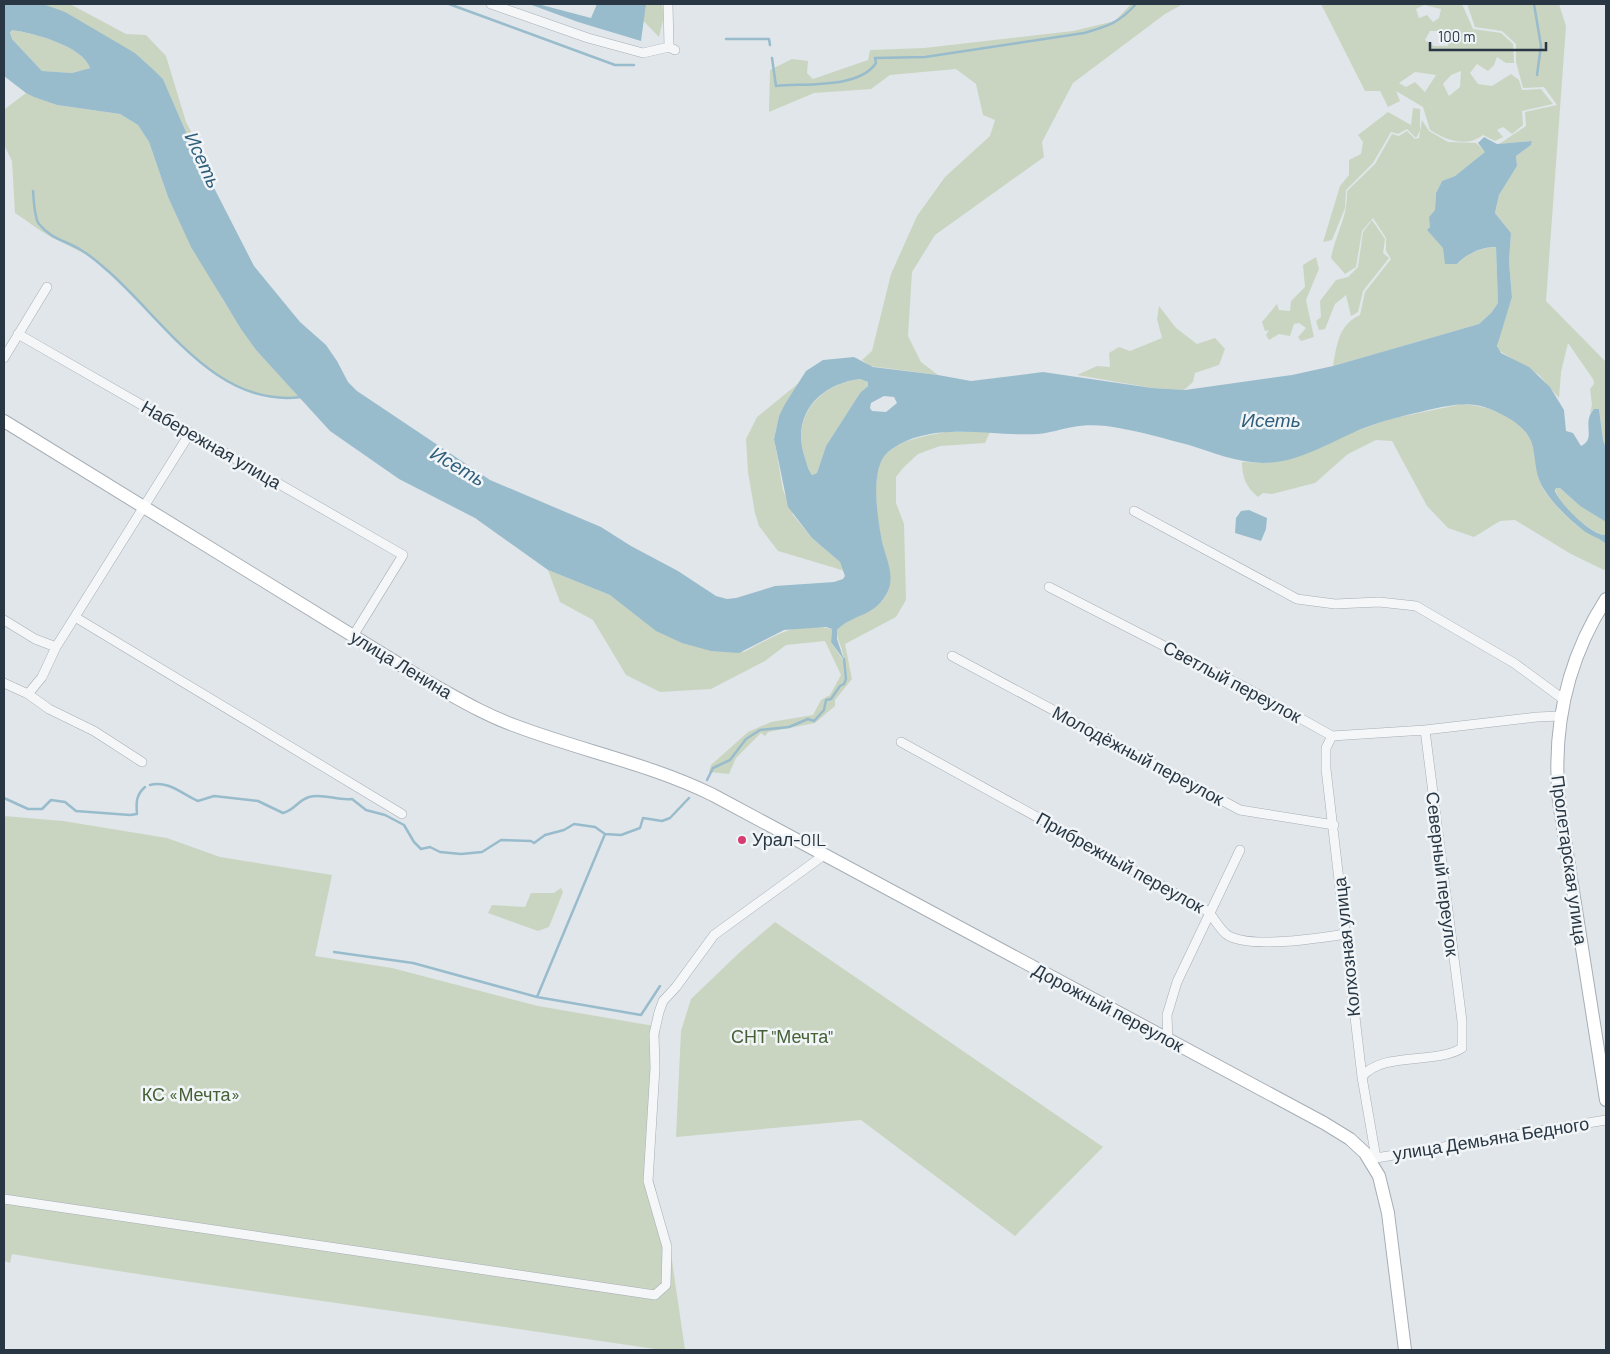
<svg xmlns="http://www.w3.org/2000/svg" width="1610" height="1354" font-family="Barlow,sans-serif">
<style>
.green{fill:#cad5c1;fill-rule:evenodd}
.water{fill:#99bccd;fill-rule:evenodd}
.lines{fill:none;stroke-linecap:round;stroke-linejoin:round}
.stream{stroke:#99bccd;stroke-width:2.5}
.street-casing{stroke:#a6aeb5;stroke-width:10}
.secondary-casing{stroke:#a6aeb5;stroke-width:14}
.street{stroke:#f4f6f8;stroke-width:9}
.secondary{stroke:#fff;stroke-width:12}
.poi-dot{fill:#d83d71;stroke:#f1f5f8;stroke-width:2}
.labels{text-anchor:middle;stroke-width:5;stroke-linejoin:round;paint-order:stroke}
.street-label{font-size:18px;fill:#283743;stroke:#f1f5f8}
.poi-label{font-size:18px;fill:#283743;stroke:#f1f5f8;text-anchor:start}
.park-label{font-size:18px;fill:#446034;stroke:#f1f5f8}
.water-label{font-size:19px;font-style:italic;fill:#2f5e7a;stroke:#f1f5f8}
</style>
<rect width="100%" height="100%" fill="#e1e6ea"/>
<path class="green" d="M43,4H70L126,34L146,35L166,56L186,122L205,157V167L189,139L163,79L155,71L135,53Z
M627,4H662L664,16L659,37Z
M1131,4H1183L1165,14L1073,83L1042,142L1044,157L935,235L912,272L908,336L921,362L938,375L870,366L862,360L872,351L891,274L917,216L945,177L990,136L995,120L983,115L976,84L956,69L890,75L871,89L814,93L769,112L770,70L792,59L808,61L807,73L813,79L868,60L870,50L924,48L1073,31L1115,21Z
M1321,4H1462L1473,29L1501,33L1513,44L1514,63H1506L1497,57L1494,65L1488,71L1477,64L1470,73L1478,84L1492,86L1511,74L1519,80L1522,90L1541,89L1553,104L1522,111L1523,125L1512,134L1503,127L1497,130L1503,137L1495,141L1483,135C1466,148 1446,140 1430,130L1423,107L1396,91L1400,101L1388,107L1380,91H1365ZM1424,5L1441,9L1439,18L1433,22L1427,15L1419,18L1416,9ZM1430,31H1441L1449,37L1448,46H1434L1425,40ZM1461,71L1460,87L1449,96L1443,84L1451,75ZM1415,72L1436,75L1425,92L1415,82L1406,87L1399,83Z
M1467,4H1559L1566,26L1546,301L1606,362V448L1603,440L1599,409H1594L1590,413L1592,405L1590,389L1594,384L1593,379L1568,343L1561,372L1559,398L1539,375L1498,350L1497,341L1512,297L1509,262L1511,233L1495,213L1499,195L1517,166L1516,156L1531,145L1532,141L1499,144L1526,126L1525,112L1557,105L1544,87L1523,88L1516,62V44L1502,31L1475,27Z
M12,30C33,33 83,46 90,68L72,73L42,71L12,39L10,34Z
M26,93L57,105L120,114L138,125L149,142L168,197L223,300L256,350L300,397C290,397 279,399 269,397C209,389 152,311 109,272C92,256 77,250 57,240C42,233 29,222 15,213L12,161L4,145L5,109Z
M1413,108L1420,109V131L1416,138L1407,129L1398,134L1391,132L1373,163L1346,190L1345,208L1332,240L1323,242L1340,186L1349,175V160L1361,154L1363,142L1358,135L1388,112L1411,125Z
M1422,120L1429,131L1448,142L1476,143L1486,152L1455,176L1442,181L1436,193L1435,210L1429,217L1436,238L1457,264C1467,254 1482,247 1496,247L1498,303L1491,313L1479,324L1333,366C1337,345 1338,325 1360,315L1365,292L1391,259L1386,251V238L1373,218L1362,231L1356,267L1345,274L1331,258C1336,233 1348,217 1347,191L1375,164L1392,134L1399,136L1407,131L1415,139L1419,138Z
M1372,220L1385,239L1383,253L1389,258L1363,291L1358,312L1351,316L1346,295L1335,304L1325,329L1319,330L1316,321L1321,317L1320,301L1336,280L1348,277L1358,267L1363,232Z
M1316,257L1319,269L1306,300L1314,337L1301,341L1298,337L1306,328L1299,323L1294,324L1290,336L1279,334L1269,340L1266,335L1269,330L1265,331L1262,322L1277,304L1279,310L1290,311L1291,301L1305,287L1303,265Z
M1159,306L1176,328L1197,344L1215,338L1225,349L1219,365L1195,373L1193,382L1184,390L1152,388L1077,375L1097,366L1110,367L1109,353L1119,347L1130,351L1162,338L1157,319Z
M860,379L868,382V386L860,393L826,446L817,473L812,475C808,470 807,464 805,458C790,417 820,384 860,379Z
M800,382L779,416L774,438L783,490L793,515L812,538L840,562L845,571L778,551L759,526L755,513L748,472L746,439L757,417Z
M1462,404C1488,406 1522,416 1533,444C1539,460 1534,475 1545,492C1555,506 1569,520 1583,530C1591,535 1599,538 1606,544V569L1604,570L1571,554L1515,520L1500,521L1474,537L1448,528L1427,506L1392,441L1376,440L1348,454L1315,483L1272,494L1263,493L1258,497C1246,487 1242,477 1242,462L1267,463L1390,419Z
M946,432H990L985,443L940,446L918,454L903,468L896,477V503L904,524L906,600L896,617L845,644L852,679L835,700V706L815,723L768,732L765,736L761,733L736,758L729,774L709,772L711,765L748,732L771,722L813,715L821,700L830,695L841,675L825,641L786,645L765,661L711,689L660,692L626,675L593,620L560,602L548,570L610,595L630,609L744,652C775,636 794,621 832,629L831,642L843,660C845,650 836,641 837,630C853,613 881,615 889,588C893,574 886,561 883,547C878,526 869,471 886,454C901,439 926,436 946,432Z
M1556,488H1560L1580,506L1606,522V535C1593,536 1553,500 1556,488Z
M4,816L63,821L167,838L220,857L332,875L315,956L392,968L538,1006L660,1027L651,1171L670,1247L685,1350H662C445,1317 228,1290 12,1254L10,1263L4,1261Z
M561,888L563,892L549,927L538,931L488,913L492,905L525,907L531,893H554Z
M775,922L1103,1147L1015,1236L861,1120L676,1137L681,1031L691,999L740,952Z"/>
<path class="water" d="M4,4H43L65,12L135,53L155,71L163,79L189,139L254,266L300,322L326,345L337,361L348,382L357,391L490,480L601,527L631,546L678,571L716,596L727,599L736,598L775,586L834,582L843,579L845,576L840,562L812,538L788,507L774,439L779,416L785,404L806,371L823,360L854,357L873,367L938,375L971,381L1043,372L1152,388L1185,390L1292,375L1333,366L1479,324L1491,313L1498,303L1496,247C1483,246 1466,254 1457,264H1445L1443,248L1427,230L1430,227L1429,217L1435,210L1436,193L1442,181L1455,176L1485,152L1478,143L1484,137L1497,144L1532,141L1531,145L1516,156L1517,166L1499,195L1495,213L1511,233L1509,262L1512,297L1497,346L1501,353L1529,367L1550,387L1564,410L1566,431L1573,433L1581,446C1597,439 1581,423 1594,409H1599L1603,440L1606,448V522L1580,506L1560,488H1556L1555,491C1560,504 1592,536 1606,535V544C1600,538 1591,536 1584,531C1570,520 1555,506 1545,491C1535,477 1536,462 1533,447C1529,426 1502,413 1484,407C1466,401 1446,406 1428,410C1407,415 1385,420 1364,428C1331,441 1300,463 1263,463C1236,462 1214,453 1189,445C1166,439 1142,432 1119,428C1106,425 1086,424 1073,427C1061,429 1050,433 1038,434C990,437 929,419 888,452C870,467 877,514 881,536C883,553 896,573 888,591C876,617 854,613 837,630V639L844,660L831,642L832,629L826,627L784,630L739,653L711,651L682,643L656,631L610,595L548,570L475,518L399,479L330,431L256,350L241,329L191,247L168,197L149,142L138,125L120,114L57,105L34,97L26,93L4,76ZM12,30C33,33 83,46 90,68L72,73L42,71L12,39L10,33ZM860,379L868,382V386L860,393L826,446L817,473L812,475C808,470 807,464 805,458C790,416 819,384 860,379ZM884,396L894,397L897,403L886,412L872,411L870,408L871,403Z
M529,4H538L591,18L597,4H646L641,41L578,22Z
M1249,510L1267,518L1266,529L1261,541L1235,533L1236,518L1241,511Z"/>
<g class="lines">
<path class="stream" d="M449,4L615,65H634
M1534,4L1541,46L1537,75
M726,39H769L770,45
M772,58L776,86C804,83 859,89 876,63L875,58L925,57L1084,33C1108,26 1119,23 1136,4
M33,191C34,200 34,217 39,224C52,240 65,240 81,250C90,255 100,264 108,271C164,320 216,408 301,397
M707,780L713,768L730,760L746,739L760,730L789,727L808,719L814,721L824,710L826,700L831,699L840,686L844,684L846,679L844,659
M150,785C168,780 182,794 198,801L214,796L258,801L283,813C295,810 297,801 309,797C324,793 337,801 352,799L366,810L385,815L404,825L414,842L421,849L430,847L440,852L461,854L482,852L501,840L531,841L534,843L545,835L564,830L574,824L595,827L605,834L621,835L640,828L643,818L662,821L670,818L689,798
M4,798L28,809H42L51,800L65,802L76,811L130,815L137,814C136,802 136,795 145,787
M605,834L537,997L641,1015L660,986
M334,952L413,963L537,997"/>
<defs>
<path id="street" d="M491,4L588,38L643,53L669,47
M668,4L669,47L675,50
M18,334L403,555L353,636
M4,358L47,287
M1134,511L1297,599L1335,604L1379,602L1416,606L1514,663L1563,699
M1049,587L1250,690L1332,736L1425,730
M75,617L402,814
M4,620L35,639L56,647
M952,656L1240,810L1334,825
M4,683L28,694L49,709L94,731L142,762
M28,694L42,677L56,647L190,433
M1332,736L1326,748V769L1362,1077L1376,1158
M901,742L1209,912C1214,919 1220,929 1226,934C1247,950 1320,938 1345,934
M1168,1041L1167,1015L1177,982L1240,850
M1362,1077C1382,1051 1435,1065 1462,1048V1021L1425,730L1537,717L1560,716
M1376,1158L1606,1120
M4,1199L655,1295L666,1285L667,1247L648,1181L655,1068L654,1034L659,1012L663,1001L676,987L714,935L824,855"/>
<path id="secondary" d="M4,421L428,682C457,698 485,715 516,726C582,751 650,764 713,795L1324,1123L1350,1139L1365,1153L1379,1176L1388,1213L1405,1350
M1606,599C1566,661 1552,728 1559,802L1606,1100"/>
</defs>
<use href="#street" class="street-casing"/>
<use href="#secondary" class="secondary-casing"/>
<use href="#street" class="street"/>
<use href="#secondary" class="secondary"/>
</g>
<circle class="poi-dot" cx="742" cy="840" r="5"/>
<g class="labels">
<g class="street-label">
<text transform="translate(211 445) rotate(30)" y="6">Набережная улица</text>
<text transform="translate(401 665) rotate(31)" y="6">улица Ленина</text>
<text transform="translate(1232 682) rotate(28)" y="6">Светлый переулок</text>
<text transform="translate(1138 756) rotate(28)" y="6">Молодёжный переулок</text>
<text transform="translate(1569 860) rotate(82)" y="6">Пролетарская улица</text>
<text transform="translate(1120 863) rotate(29)" y="6">Прибрежный переулок</text>
<text transform="translate(1442 874) rotate(83)" y="6">Северный переулок</text>
<text transform="translate(1347 947) rotate(-96)" y="6">Колхозная улица</text>
<text transform="translate(1108 1008) rotate(28)" y="6">Дорожный переулок</text>
<text transform="translate(1491 1139) rotate(-9)" y="6">улица Демьяна Бедного</text>
</g>
<g class="poi-label">
<text x="752" y="846">Урал-OIL</text>
</g>
<g class="park-label">
<text x="782" y="1043">СНТ "Мечта"</text>
<text x="191" y="1101">КС «Мечта»</text>
</g>
<g class="water-label">
<text transform="translate(203 160) rotate(65)" y="7">Исеть</text>
<text x="1271" y="427">Исеть</text>
<text transform="translate(458 466) rotate(30)" y="7">Исеть</text>
</g>
</g>
<rect width="1610" height="1354" fill="none" stroke="#283743" stroke-width="10"/>
<path d="M1430 42v8h116v-8" fill="none" stroke="#283743" stroke-width="2.5"/>
<text x="1438" y="42" font-size="15" fill="#283743" stroke="#f1f5f8" stroke-width="4" paint-order="stroke">100 m</text>
</svg>
